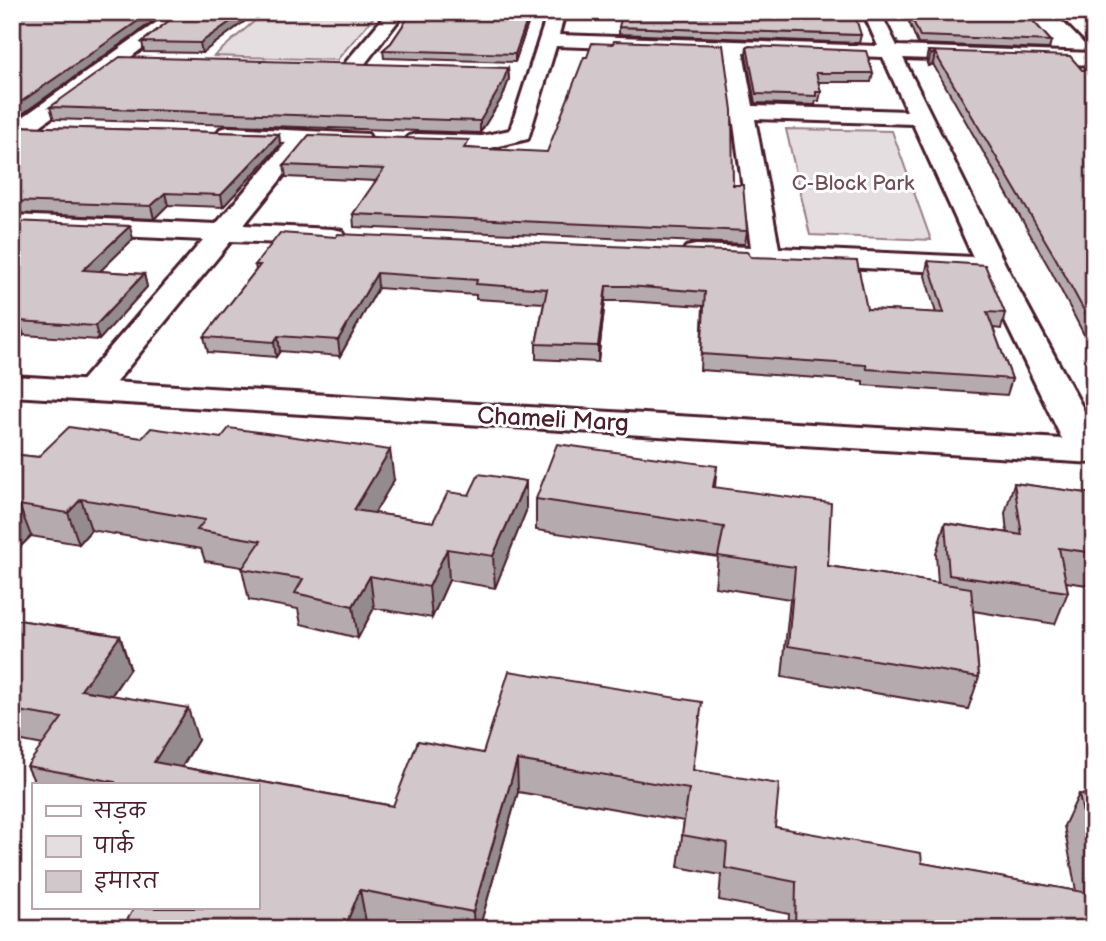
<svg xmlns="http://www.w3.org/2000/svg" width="1106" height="941" font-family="'Balsamiq Sans','Playpen Sans Deva',sans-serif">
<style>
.green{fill:#e5dee0;stroke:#987e86;stroke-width:2}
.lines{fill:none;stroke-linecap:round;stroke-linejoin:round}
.street-casing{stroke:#4a1f2b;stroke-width:6}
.secondary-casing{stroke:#4a1f2b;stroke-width:6}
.street{fill:#fff;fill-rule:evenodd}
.secondary{fill:#fff;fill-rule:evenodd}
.wall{fill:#b5abaf;stroke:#4a1f2b;stroke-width:2}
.shaded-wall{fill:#938b8e;stroke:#4a1f2b;stroke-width:2}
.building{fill:#d2c7cb;stroke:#4a1f2b;stroke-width:2}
.labels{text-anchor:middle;stroke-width:6;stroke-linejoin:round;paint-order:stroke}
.far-park-label{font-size:21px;fill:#714f58;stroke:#fff}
.street-label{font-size:24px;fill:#4a1f2b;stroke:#fff}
</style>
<rect width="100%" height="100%" fill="#fff"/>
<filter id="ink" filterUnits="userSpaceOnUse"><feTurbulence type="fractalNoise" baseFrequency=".0143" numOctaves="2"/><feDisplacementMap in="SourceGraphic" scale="14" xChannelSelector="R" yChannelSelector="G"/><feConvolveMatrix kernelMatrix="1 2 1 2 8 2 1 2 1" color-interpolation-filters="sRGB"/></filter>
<g filter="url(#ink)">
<path class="green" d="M265,12H378L337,60L214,56Z
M786,129L892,131L931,240L810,235Z"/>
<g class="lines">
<defs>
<path id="street" d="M171,12H190L32,132H16L13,127L16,122Z
M388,12H405L360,70H346L343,66L346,62Z
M548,12H565L559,35L878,46L863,12H880L897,46L1094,53V65L903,58L1006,266L1094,429V461L1087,462L1074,459L1068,451L982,274L686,259L682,253L686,247L696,245L751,247L724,52L556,46L528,139L482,150L409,146L405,141L409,136L417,134L482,136L510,130ZM743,52L883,57L907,111L753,106ZM755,119L913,124L973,257L779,248Z
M228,127L368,134L371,139L368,144L360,146L309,144L244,225L332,229L342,231L346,237L342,243L332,245L231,241L103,398L91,401L79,398L74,391L79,384L203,240L12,231V215L216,224L286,143L220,139L217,134L220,129Z"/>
<path id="secondary" d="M1057,12H1075L1094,30V45L1088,44Z
M12,376L1094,441V463L12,396Z"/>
</defs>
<use href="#street" class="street-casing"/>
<use href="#secondary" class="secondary-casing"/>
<use href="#street" class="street"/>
<use href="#secondary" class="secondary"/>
</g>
<path class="wall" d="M180,12H257L202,53L144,52L142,42Z
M412,12H532L515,62L384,58L383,50L391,43Z
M905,12H1025L1051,41L1049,49L918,44Z
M619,27L861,35L859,43L619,34Z
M747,46L873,73L871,82H818L821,92L819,101H816L815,105L755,103L746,55Z
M928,51L1082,70L1094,78V354L1051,271L933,64L928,66L926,61Z
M508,68L509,79L503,96L480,133L54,119L50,107Z
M12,126L279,134L280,145L223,207L168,205L154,219L12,213Z
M469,148L733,185L747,231L745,244L354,227L353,214L376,181L286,177L284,165Z
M12,221L133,239L100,271L144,274L147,287L99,340L24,335L20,338H12Z
M336,237L751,257L867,309L936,313L925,276L928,261L1005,313L1001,329L993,328L1012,379L1007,395L863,385V381L700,370L703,306L627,301H605L598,362L536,359V344L544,303L476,299V295L378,288L340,356L280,351L276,357L208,352L204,337L256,270L255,265Z
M12,454L38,457L394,480L374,513L433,522L526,511L495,588L449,580L432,618L374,608L358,638L301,624L298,609L249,600L242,569V567L205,561L201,549L91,530L79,544L31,536L12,555Z
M717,466L715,487L828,566L938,583L936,554L945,523L1007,533L1005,513L1014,483L1094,494V586L1066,582L1068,592L1055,624L973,611L979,677L968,709L782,677L790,599L715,587L718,557L536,530V499Z
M12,619L120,636L130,668L112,695L198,740L182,767L393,806L483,753L693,770L775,827L922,863L1076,891L1064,826L1079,794L1094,796V929H788L789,914L719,900L721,875L678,867L684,821L518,792L479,929H401L366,922L257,785H36L27,766L43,745L12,739Z"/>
<path class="shaded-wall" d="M151,12H166L18,117L12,118V107Z
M244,12H257L202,53L200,43Z
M530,12H532L515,62V54Z
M935,53L933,64L928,66L930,55Z
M508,68L509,79L503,96L480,133V121Z
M279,134L280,145L223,207L221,195Z
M165,193L168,205L154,219L151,206Z
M130,226L133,239L87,284L83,270Z
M377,273L378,288L340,356L338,340Z
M144,274L147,287L99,340L95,326Z
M606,286L605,301L598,362V346Z
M19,321L24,335L20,338L16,324Z
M278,336L280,351L276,357L274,342Z
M390,450L394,480L358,541L354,510Z
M526,481V511L495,588L493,556Z
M81,499L91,530L79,544L68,513Z
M19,505L31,536L12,555V512Z
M447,549L449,580L432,618L429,587Z
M370,576L374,608L358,638L353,606Z
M120,636L130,668L93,722L81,690Z
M188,708L198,740L171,785L154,762Z
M517,760L518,792L479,929H474L473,912Z
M360,890L366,922L363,929H344Z"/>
<path class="building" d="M12,12H151L15,106L12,107Z
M180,12H244L200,43L142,42Z
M412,12H530L515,54L383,50L391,43Z
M666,12H854L861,35L619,27L622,15L665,16Z
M909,12H1025L1051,41L920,36Z
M614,41L723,45L732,110L733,185H743L747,231L353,214L384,169L284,165L309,135L469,140L464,148L547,152L584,57H587L592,43L613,44Z
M747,46L866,51L873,73H816L821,92H816V96L756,94Z
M928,51L1070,56L1082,70H1087L1094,78V329L1055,257L935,53L930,55Z
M120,57L508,68L502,84L480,121L50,107Z
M12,126L279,134L221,195L165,193L151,206L12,201Z
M12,221L130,226L83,270L144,274L95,326L19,321L16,324H12Z
M280,233L336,237L338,234L747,252L751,257L857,261L867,309L944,313L928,261L985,265L1005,313L987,312L1012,379L867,369L866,365L701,354L705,292L628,286H606L598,346L536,344L547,289L476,284L477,280L377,273L338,340L278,336L274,342L204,337L260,265H255Z
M69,427L142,438L151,428L221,438L229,428L390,450L354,510L433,522L448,492L469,495L479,474L526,481L493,556L447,549L429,587L370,576L353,606L295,593L303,579L242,569L261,541L197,530L205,520L81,499L68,513L19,505L12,512V454L38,457Z
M557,444L717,466L713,487L831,503L828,566L971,588L979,677L788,646L795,567L718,556L724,527L536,499Z
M1014,483L1094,494V553L1059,548L1068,592L949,575L945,523L1022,535Z
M12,619L120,636L81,690L188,708L154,762L393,806L418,741L483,753L509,671L702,702L693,770L779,784L775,827L921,853L922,863L1094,894V929H795L796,882L725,868L727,843L682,835L689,789L517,760L473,912L360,890L344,929H122L134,908H257V785H114L115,782L27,766L62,718L12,710Z
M1079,794L1094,796V867Z"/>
</g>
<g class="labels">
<g class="far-park-label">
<text x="853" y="190">C-Block Park</text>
</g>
<g class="street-label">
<text transform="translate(553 419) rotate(3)" y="8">Chameli Marg</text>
</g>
</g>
<rect width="1106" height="941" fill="none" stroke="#fff" stroke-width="42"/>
<rect x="21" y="21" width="1064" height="899" fill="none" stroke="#4a1f2b" stroke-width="2.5" filter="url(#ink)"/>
<rect x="32" y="783" width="228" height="126" fill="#ffffff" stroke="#b7a5aa" stroke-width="2"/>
<rect x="46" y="806" width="35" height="10" fill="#ffffff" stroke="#b7a5aa" stroke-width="2"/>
<text x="94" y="818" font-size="21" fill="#4a1f2b">सड़क</text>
<rect x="46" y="836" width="35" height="21" fill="#e5dee0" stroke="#b7a5aa" stroke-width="2"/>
<text x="94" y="853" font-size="21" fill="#4a1f2b">पार्क</text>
<rect x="46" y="871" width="35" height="21" fill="#d2c7cb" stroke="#b7a5aa" stroke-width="2"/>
<text x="94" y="888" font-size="21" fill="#4a1f2b">इमारत</text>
</svg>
